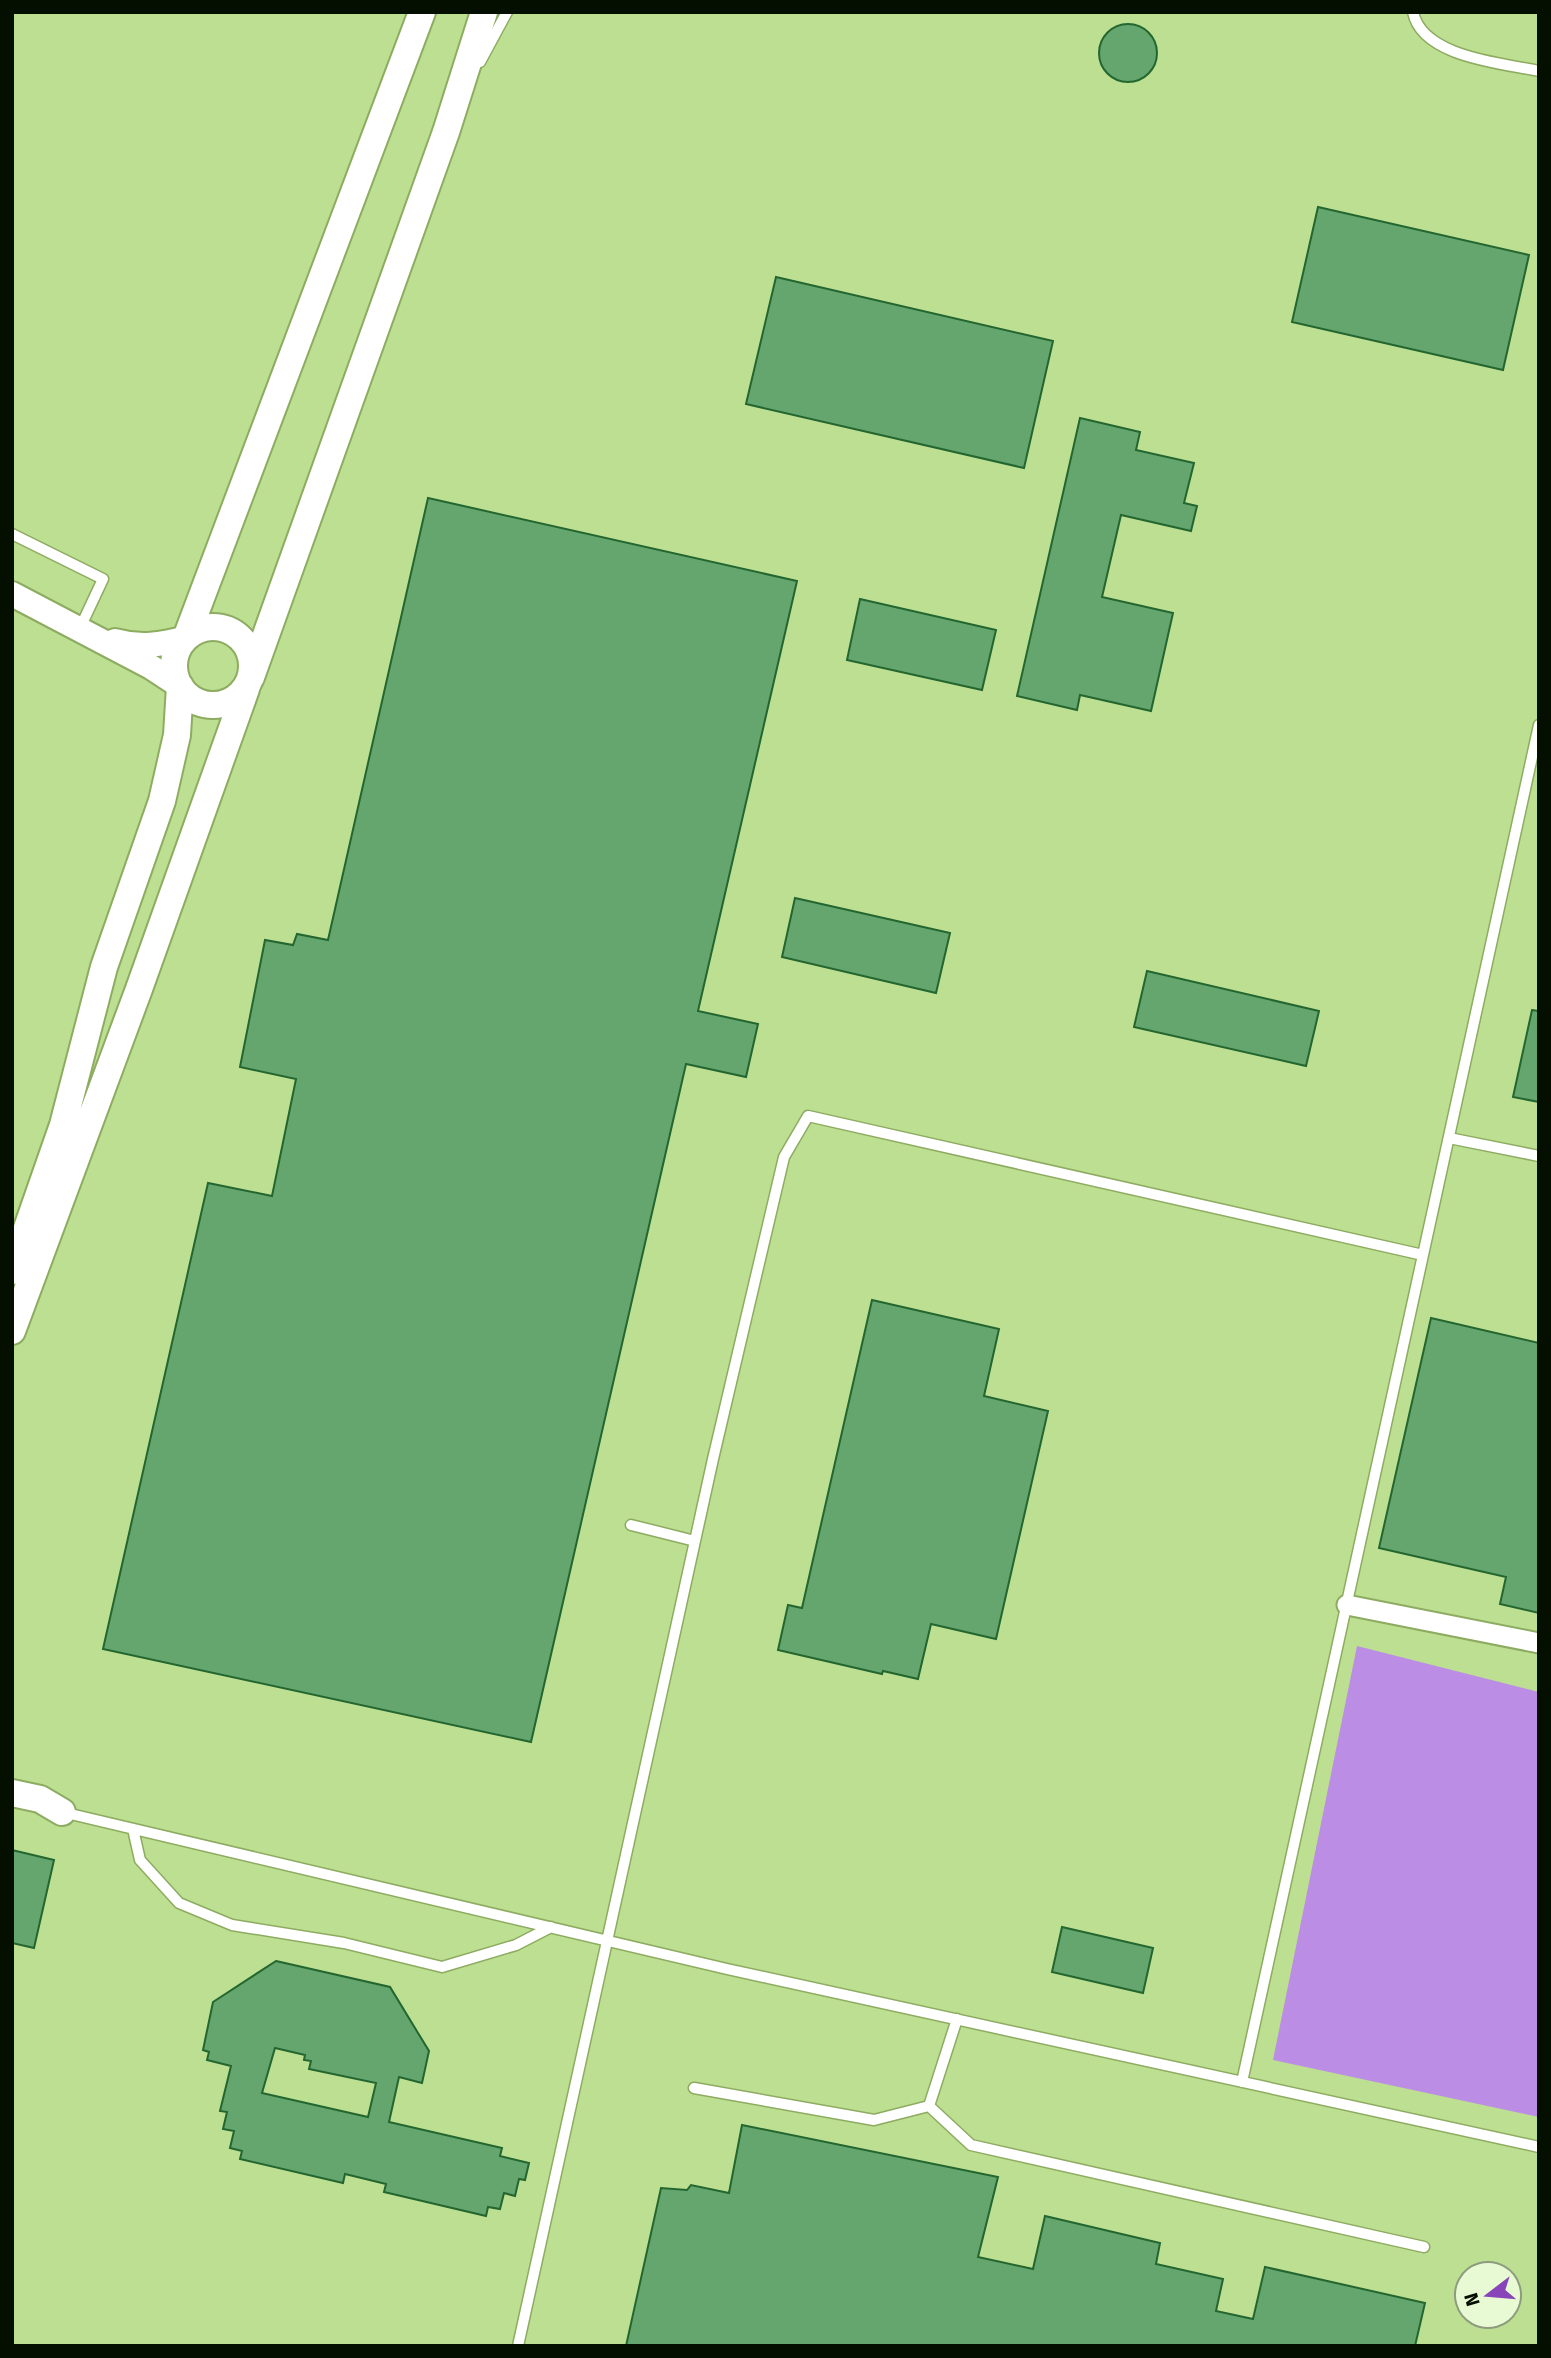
<svg xmlns="http://www.w3.org/2000/svg" width="1551" height="2358" font-family="'Fira Sans',sans-serif">
<style>
.forest{fill:#bb8de5}
.building{fill:#64a66d;stroke:#236630;stroke-width:2;fill-rule:evenodd}
.lines{fill:none;stroke-linecap:round;stroke-linejoin:round}
.service-casing{stroke:#8dac61;stroke-width:13}
.minor-casing{stroke:#8dac61;stroke-width:23}
.tertiary-casing{stroke:#8dac61;stroke-width:28}
.secondary-casing{stroke:#8dac61;stroke-width:30}
.service{stroke:#fff;stroke-width:10}
.minor{stroke:#fff;stroke-width:19}
.tertiary{stroke:#fff;stroke-width:24}
.secondary{stroke:#fff;stroke-width:26}
</style>
<rect width="100%" height="100%" fill="#bddf91"/>
<path class="forest" d="M1357,1646L1539,1692V2117L1273,2060Z"/>
<path class="building" d="M1099 53a29 29 0 1 1 58 0a29 29 0 1 1-58 0Z
M1318,207L1529,255L1503,370L1292,322Z
M776,277L1053,341L1024,468L746,404Z
M1080,418L1140,432L1136,450L1194,463L1184,503L1197,506L1191,531L1121,515L1102,597L1173,613L1151,711L1080,695L1077,710L1017,696Z
M428,498L797,581L698,1011L758,1024L746,1077L686,1064L531,1742L103,1649L208,1183L272,1196L296,1079L240,1067L265,940L293,945L297,934L328,940Z
M860,599L996,630L982,690L847,660Z
M795,898L950,933L936,993L782,957Z
M1147,971L1319,1011L1306,1066L1134,1027Z
M1532,1010L1539,1011V1102L1513,1097Z
M872,1300L999,1329L984,1396L1048,1411L996,1639L931,1624L918,1679L883,1671L882,1674L778,1650L788,1605L802,1608Z
M1431,1318L1539,1343V1613L1500,1604L1506,1577L1379,1548Z
M12,1850L54,1860L34,1948L12,1943Z
M1062,1927L1153,1948L1143,1993L1052,1972Z
M276,1961L390,1987L429,2051L422,2083L399,2077L389,2122L502,2148L500,2156L529,2163L525,2180L519,2179L515,2196L504,2193L500,2209L488,2207L486,2216L384,2192L386,2184L345,2174L343,2183L240,2159L242,2151L230,2148L234,2131L223,2129L227,2112L220,2111L231,2066L207,2060L209,2052L203,2050L213,2002ZM275,2048L305,2055L304,2060L311,2061L309,2069L376,2083L368,2117L262,2093Z
M742,2125L998,2177L978,2257L1033,2269L1045,2216L1160,2243L1156,2264L1223,2279L1216,2311L1253,2319L1265,2267L1425,2303L1415,2346H626L661,2188L687,2190L691,2185L729,2193Z"/>
<g class="lines">
<defs>
<path id="service" d="M1413,12C1422,57 1501,63 1539,71
M480,62L507,12
M12,534L103,579L80,628
M1449,1138L1539,1156
M631,1525L695,1541
M62,1812L727,1969L1539,2147
M133,1829L140,1860L179,1903L232,1925L344,1943L442,1967L516,1945L551,1927
M1242,2082L1539,725
M694,2088L874,2120L929,2106
M929,2106L971,2145L1424,2247
M929,2106L957,2019
M518,2346L713,1459L784,1157L808,1116L1423,1255"/>
<path id="minor" d="M1347,1605L1539,1643"/>
<path id="tertiary" d="M12,594L151,667L180,686
M115,641C140,648 161,645 186,638"/>
<path id="secondary" d="M174 666a39 39 0 1 1 78 0a39 39 0 1 1-78 0Z
M186,638L422,12
M251,677L446,132L484,12
M12,1271L63,1125L104,967L162,801L177,735L180,686
M12,1331L139,989L246,689
M12,1793L40,1799L62,1812"/>
</defs>
<use href="#service" class="service-casing"/>
<use href="#minor" class="minor-casing"/>
<use href="#tertiary" class="tertiary-casing"/>
<use href="#secondary" class="secondary-casing"/>
<use href="#service" class="service"/>
<use href="#minor" class="minor"/>
<use href="#tertiary" class="tertiary"/>
<use href="#secondary" class="secondary"/>
</g>
<rect width="1551" height="2358" fill="none" stroke="#050f00" stroke-width="28"/>
<g transform="translate(1488 2295) rotate(254)"><circle r="33" fill="#e8fad3" stroke="#8d9c7f" stroke-width="2"/>
<path d="M0-5L12 26L0 18L-12 26Z" fill="#8745b9"/>
<text y="-10" font-size="19" font-weight="bold" text-anchor="middle" fill="#050f00">N</text>
</g>
</svg>
